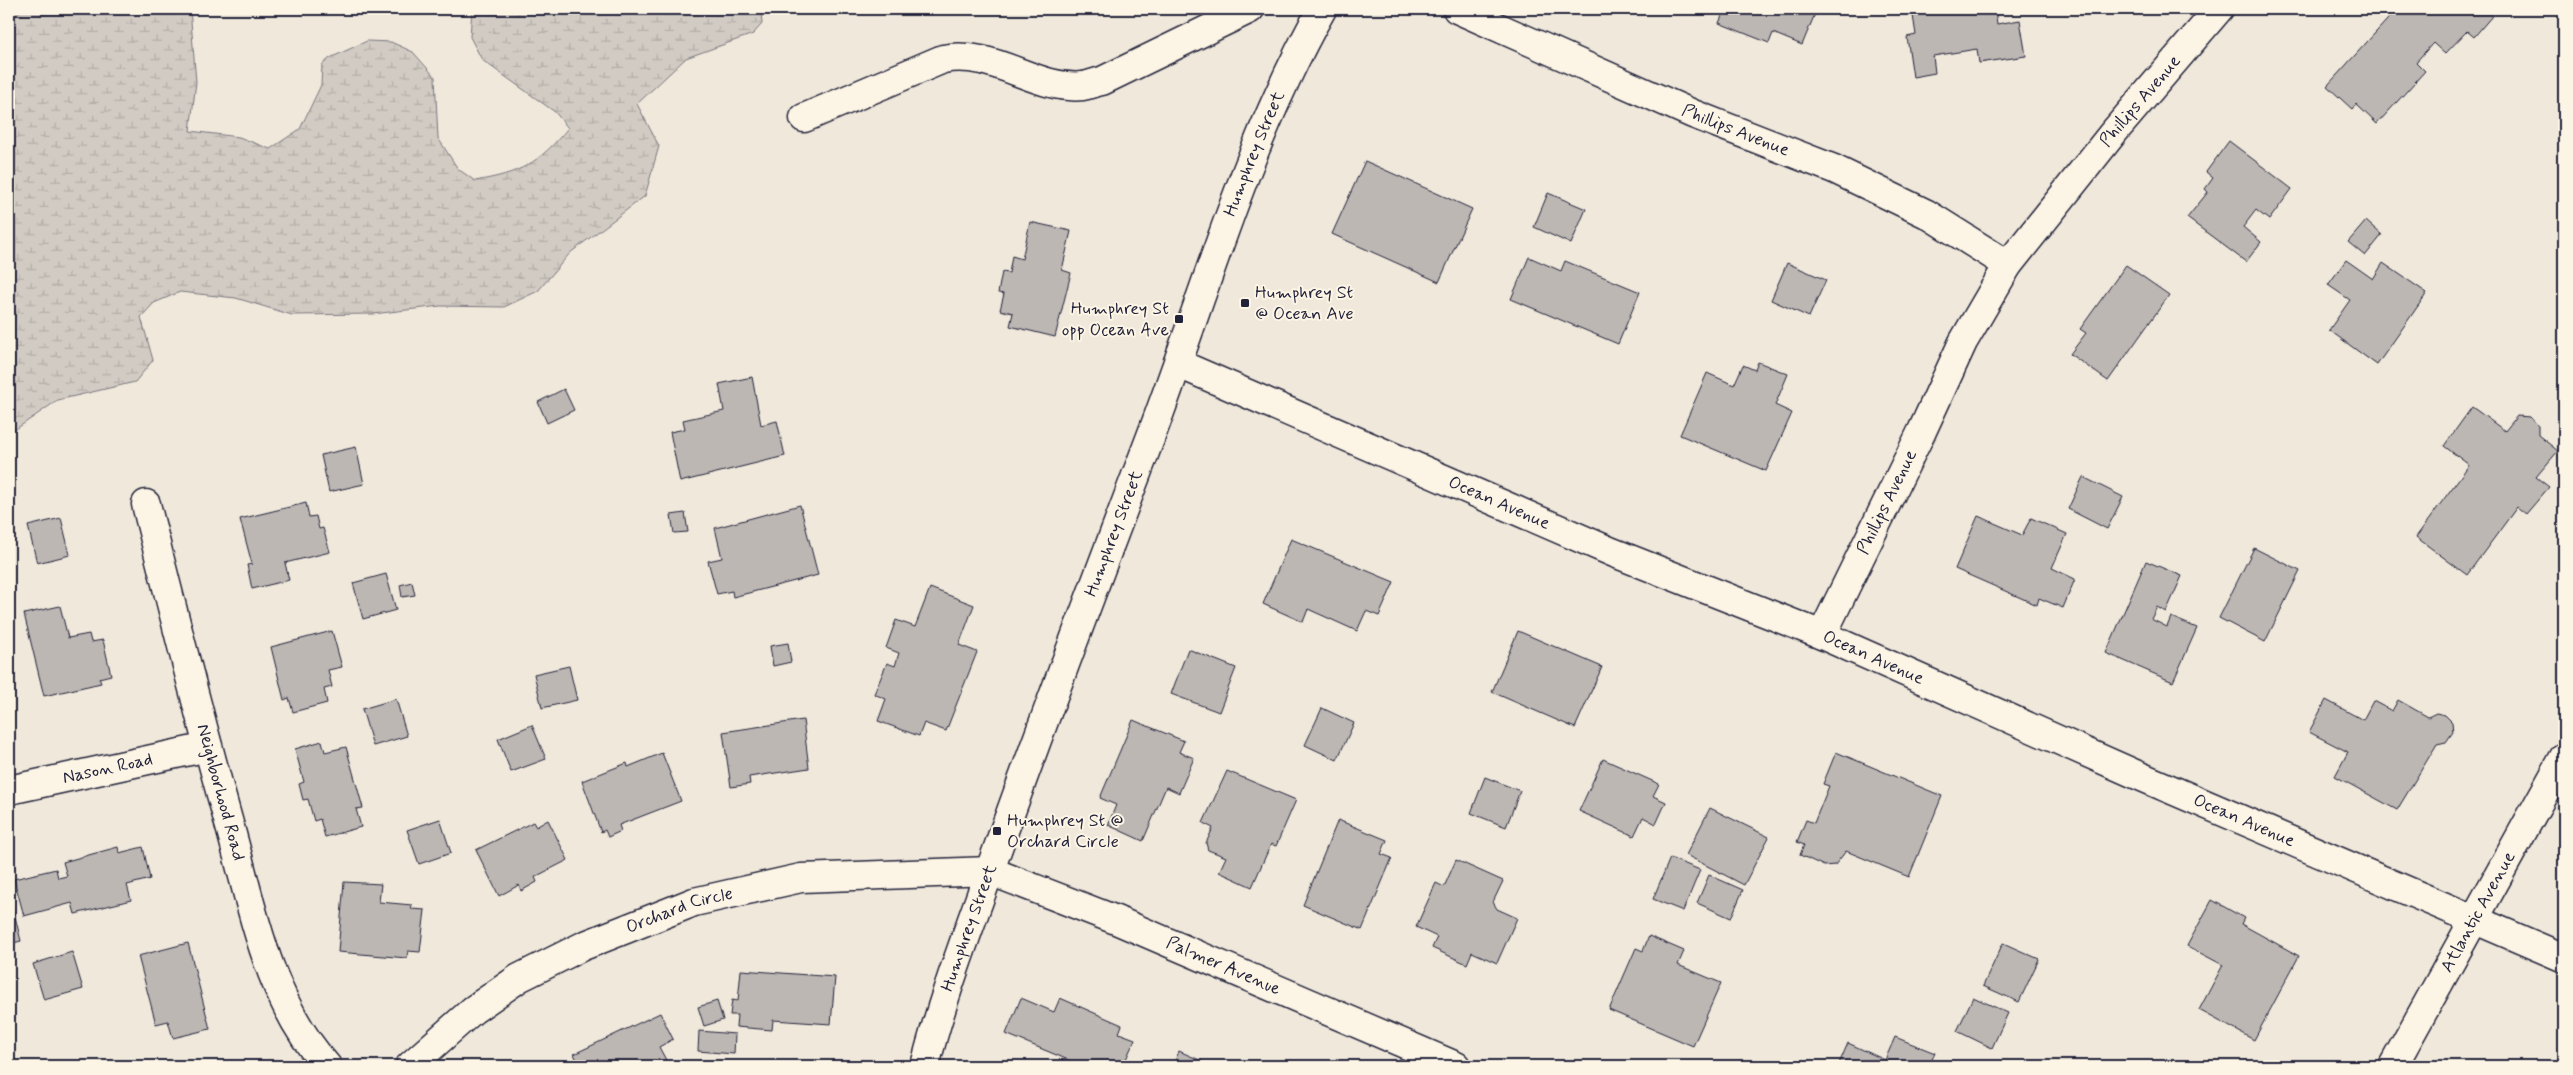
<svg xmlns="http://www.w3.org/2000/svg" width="2573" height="1075" font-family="Mynerve,sans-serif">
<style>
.wetland{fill:url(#wetland-marsh);stroke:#7a767f}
.building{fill:#bcb7b3;stroke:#22223b}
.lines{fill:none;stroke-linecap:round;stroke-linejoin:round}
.minor-casing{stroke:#22223b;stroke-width:31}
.major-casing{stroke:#22223b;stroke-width:31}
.minor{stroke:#fcf5e5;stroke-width:28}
.major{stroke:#fcf5e5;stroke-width:28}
.poi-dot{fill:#22223b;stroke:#fcf5e5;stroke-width:2}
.labels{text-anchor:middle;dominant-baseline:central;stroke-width:4;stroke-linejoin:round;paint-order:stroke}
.street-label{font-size:18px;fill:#22223b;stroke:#fcf5e5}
.poi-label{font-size:18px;fill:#22223b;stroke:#fcf5e5;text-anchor:start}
</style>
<defs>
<pattern id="wetland-marsh" width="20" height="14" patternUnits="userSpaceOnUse" patternTransform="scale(1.25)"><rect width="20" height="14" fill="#d1cbc3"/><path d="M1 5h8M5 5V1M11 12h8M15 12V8" fill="none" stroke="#b3aea8"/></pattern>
</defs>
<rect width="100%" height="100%" fill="#efe8db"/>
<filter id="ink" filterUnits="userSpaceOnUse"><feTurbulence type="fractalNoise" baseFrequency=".02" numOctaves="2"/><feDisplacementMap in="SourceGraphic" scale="10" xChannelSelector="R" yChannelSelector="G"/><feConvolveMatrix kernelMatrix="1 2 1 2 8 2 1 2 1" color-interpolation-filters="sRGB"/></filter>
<g filter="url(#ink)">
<path class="wetland" d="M9,9H190L196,82L190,131L239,137L270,149L300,129L321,85L322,65L330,58L367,41L391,42L413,52L435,77L438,138L458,169L475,181C521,173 538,164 568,128L555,112L482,60L470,37L472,9H755L761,12L762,24L753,34L686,58L637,104L659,146L645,196L570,253L538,291L504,307L440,306L373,314L292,315L236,298L180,292L154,303L141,317L153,360L135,382L58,400L16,429L9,430Z"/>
<path class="building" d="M1725,9H1817L1802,45L1773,33L1769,43L1719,23Z
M1912,9H1995L1997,24L2020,20L2026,56L1979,63L1977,49L1933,56L1935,73L1913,77L1907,37L1916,35Z
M2397,9H2484L2492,16L2474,37L2467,31L2445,54L2433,43L2416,62L2425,71L2377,124L2356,104L2352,109L2327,86Z
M2229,141L2292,189L2269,220L2256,210L2243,227L2261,242L2246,262L2187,218L2208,192L2205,189L2213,178L2206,172Z
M1365,161L1472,209L1439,282L1332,234Z
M1548,193L1586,209L1571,244L1534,227Z
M2366,221L2382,235L2365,256L2348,242Z
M1030,222L1071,231L1062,270L1071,273L1055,337L1010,326L1013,313L1000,310L1004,294L998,293L1002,272L1009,273L1012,256L1022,259Z
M1529,257L1561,271L1565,261L1640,292L1618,344L1511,299Z
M2346,260L2373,279L2383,263L2427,293L2377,365L2329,330L2350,300L2328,285Z
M1787,263L1826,280L1809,317L1771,300Z
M2126,265L2169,295L2108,381L2070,354L2086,333L2080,329Z
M1758,362L1788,374L1775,405L1792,413L1766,471L1680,435L1707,373L1734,385L1743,365L1755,370Z
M752,377L761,425L777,421L785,456L680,482L670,432L685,429L683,420L724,411L719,384Z
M564,389L574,410L547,423L538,402Z
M2472,407L2505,431L2517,416L2530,417L2538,426V435L2558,451L2536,477L2549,487L2526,514L2517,507L2467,575L2416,537L2469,465L2444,446Z
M356,447L364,484L329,492L321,455Z
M2083,477L2123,497L2107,529L2068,509Z
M306,503L309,517L316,516L319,529L323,528L330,552L285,563L289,580L252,589L247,565L252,564L240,519Z
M800,505L818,575L733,597L732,591L717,594L708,561L722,558L715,528Z
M685,513L688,532L674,533L671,515Z
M1978,516L2022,535L2031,518L2067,534L2052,568L2075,579L2063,608L2039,598L2037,605L1955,569Z
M61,518L70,555L37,563L28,526Z
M1291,539L1394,582L1379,616L1366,611L1357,631L1308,609L1303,622L1263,604Z
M2254,548L2300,571L2265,642L2219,618Z
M2146,561L2182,576L2166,612L2157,607L2151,619L2167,627L2171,617L2197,628L2173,682L2106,653Z
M386,574L396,610L363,619L353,583Z
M412,582L415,595L402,597L400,585Z
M930,588L974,605L959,645L977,652L946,731L924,723L919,736L878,721L886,699L874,694L887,663L895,666L899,653L886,648L896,620L915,627Z
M60,606L68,638L89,634L91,642L103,640L111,675L99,678L101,683L44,696L24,614Z
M332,631L342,667L328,670L332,687L324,689L327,703L293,712L289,698L284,700L271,647Z
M1518,631L1602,667L1575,728L1492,692Z
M788,643L791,662L773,666L770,646Z
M1188,649L1236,668L1219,712L1171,694Z
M569,666L577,700L542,708L534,674Z
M396,699L407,736L373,746L362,709Z
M2326,700L2363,720L2373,701L2392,711L2398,700L2428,717L2436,713L2445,715L2452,722L2453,732L2446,742L2437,744L2397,810L2335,776L2348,752L2309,732Z
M1322,708L1354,723L1337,760L1305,745Z
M803,720L809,768L749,777L750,784L731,787L723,732Z
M1133,720L1184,741L1179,752L1194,758L1179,793L1166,787L1143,841L1108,825L1116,805L1100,798Z
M532,725L546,759L511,772L498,739Z
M322,741L325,752L346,747L363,808L356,809L361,827L325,837L320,819L314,821L308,799L303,800L299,784L304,782L295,749Z
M1836,752L1942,796L1909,877L1846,851L1835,865L1824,866L1800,855L1804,845L1797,842L1806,820L1814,823L1829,786L1823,784Z
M662,753L681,801L619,825L621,831L608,837L605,830L601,832L582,781L627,763L628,767Z
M1603,759L1659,784L1653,796L1666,802L1656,824L1643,817L1634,836L1579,811Z
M1227,771L1296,800L1276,846L1271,844L1252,887L1219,872L1226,857L1208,850L1206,843L1213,828L1203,823Z
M1485,777L1520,791L1506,827L1471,813Z
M1710,808L1769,837L1744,885L1686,855Z
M440,819L451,853L419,864L407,830Z
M548,820L568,860L535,877L537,882L521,891L519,885L499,896L476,850L533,822L536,827Z
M1338,820L1387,840L1381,854L1392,858L1362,930L1303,905Z
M118,847L119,853L143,847L150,879L127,885L131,900L75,914L72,903L24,916L14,879L56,869L58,878L67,876L63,862Z
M1670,858L1700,870L1683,911L1653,899Z
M1456,860L1503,881L1493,902L1497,909L1517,918L1497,963L1472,952L1467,964L1432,948L1437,937L1416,927L1436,883L1444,887Z
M1709,875L1743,890L1731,918L1697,903Z
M344,882L381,884L379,902L412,905L411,909L425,910L420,952L408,951L407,958L338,952Z
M9,892L21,941L9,944Z
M2212,900L2244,918L2241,924L2299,956L2254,1040L2199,1010L2223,965L2187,946Z
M1649,936L1684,951L1678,965L1721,983L1693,1046L1609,1010L1636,948L1643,951Z
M188,943L210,1029L173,1038L168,1021L156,1024L138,956Z
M2003,943L2039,959L2019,1002L1983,986Z
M72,952L83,989L44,1000L33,964Z
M741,970L835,977L831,1024L773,1020L772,1030L736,1027L737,1015H730L732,1000L738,1001Z
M1973,997L2008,1013L1992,1048L1957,1031Z
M1021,998L1054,1012L1060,998L1122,1025L1119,1033L1135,1039L1123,1066H1077L1078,1064L1006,1034Z
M717,1001L723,1020L704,1026L698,1007Z
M660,1013L673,1039L659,1047L666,1060L653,1066H580L574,1054Z
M699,1031L735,1034L734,1054L698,1051Z
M1895,1037L1935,1053L1929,1066H1838L1848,1043L1885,1060Z
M1179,1051L1213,1066H1173Z
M160,1063L200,1066H160Z"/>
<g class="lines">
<defs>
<g id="minor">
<path id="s1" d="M1457,9L1693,114L1834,169L1927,214L2008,265"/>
<path d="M804,118L943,59C994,49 1036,91 1083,86C1090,85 1096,82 1102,81L1250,9"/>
<path id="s2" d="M1179,364L1612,552L1822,635L2135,774L2564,958"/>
<path id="s3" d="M146,504C173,612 200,720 230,827C253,910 268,1000 327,1066"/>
<path id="s4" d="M1822,635L1922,431L1963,342L2008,265L2113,133L2219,9"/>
<path id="s5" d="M9,790L208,747"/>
<path id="s6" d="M410,1066L473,1010L519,978L583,946L694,902L801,878L990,871L1116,920L1456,1066"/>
</g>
<g id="major">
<path id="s7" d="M925,1066C943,995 970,926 995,856C1043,721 1094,586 1145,452C1202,304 1244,147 1322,9"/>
<path id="s8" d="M2393,1066L2564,757"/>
</g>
</defs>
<use href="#minor" class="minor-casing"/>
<use href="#major" class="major-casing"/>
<use href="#minor" class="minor"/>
<use href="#major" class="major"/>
</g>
</g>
<g class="poi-dot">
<rect x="1240" y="298" width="10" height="10" rx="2.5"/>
<rect x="1174" y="314" width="10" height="10" rx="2.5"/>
<rect x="992" y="826" width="10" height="10" rx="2.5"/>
</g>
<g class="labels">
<g class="street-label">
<text stroke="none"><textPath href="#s4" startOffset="625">Phillips Avenue</textPath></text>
<text stroke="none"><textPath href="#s1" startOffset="304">Phillips Avenue</textPath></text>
<text stroke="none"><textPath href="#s7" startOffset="970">Humphrey Street</textPath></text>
<text stroke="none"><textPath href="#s2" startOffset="349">Ocean Avenue</textPath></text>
<text stroke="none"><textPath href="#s4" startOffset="148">Phillips Avenue</textPath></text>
<text stroke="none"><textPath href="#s7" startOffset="565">Humphrey Street</textPath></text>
<text stroke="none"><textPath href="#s2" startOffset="754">Ocean Avenue</textPath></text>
<text stroke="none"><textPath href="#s5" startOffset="101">Nason Road</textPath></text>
<text stroke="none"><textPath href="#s3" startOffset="298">Neighborhood Road</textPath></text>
<text stroke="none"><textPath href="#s2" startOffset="1159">Ocean Avenue</textPath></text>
<text stroke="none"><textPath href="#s8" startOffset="176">Atlantic Avenue</textPath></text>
<text stroke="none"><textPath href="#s6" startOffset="315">Orchard Circle</textPath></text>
<text stroke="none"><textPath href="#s7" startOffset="145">Humphrey Street</textPath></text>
<text stroke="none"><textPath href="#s6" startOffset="882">Palmer Avenue</textPath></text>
</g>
<g class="poi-label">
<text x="1255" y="293">Humphrey St<tspan x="1255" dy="21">@ Ocean Ave</tspan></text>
<text x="1169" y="309" text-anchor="end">Humphrey St<tspan x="1169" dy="21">opp Ocean Ave</tspan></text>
<text x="1007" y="821">Humphrey St @<tspan x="1007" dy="21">Orchard Circle</tspan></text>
</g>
</g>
<rect width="2573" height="1075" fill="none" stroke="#fcf5e5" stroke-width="30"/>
<rect x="15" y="15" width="2543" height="1045" fill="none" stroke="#22223b" stroke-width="2" filter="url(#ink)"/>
</svg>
